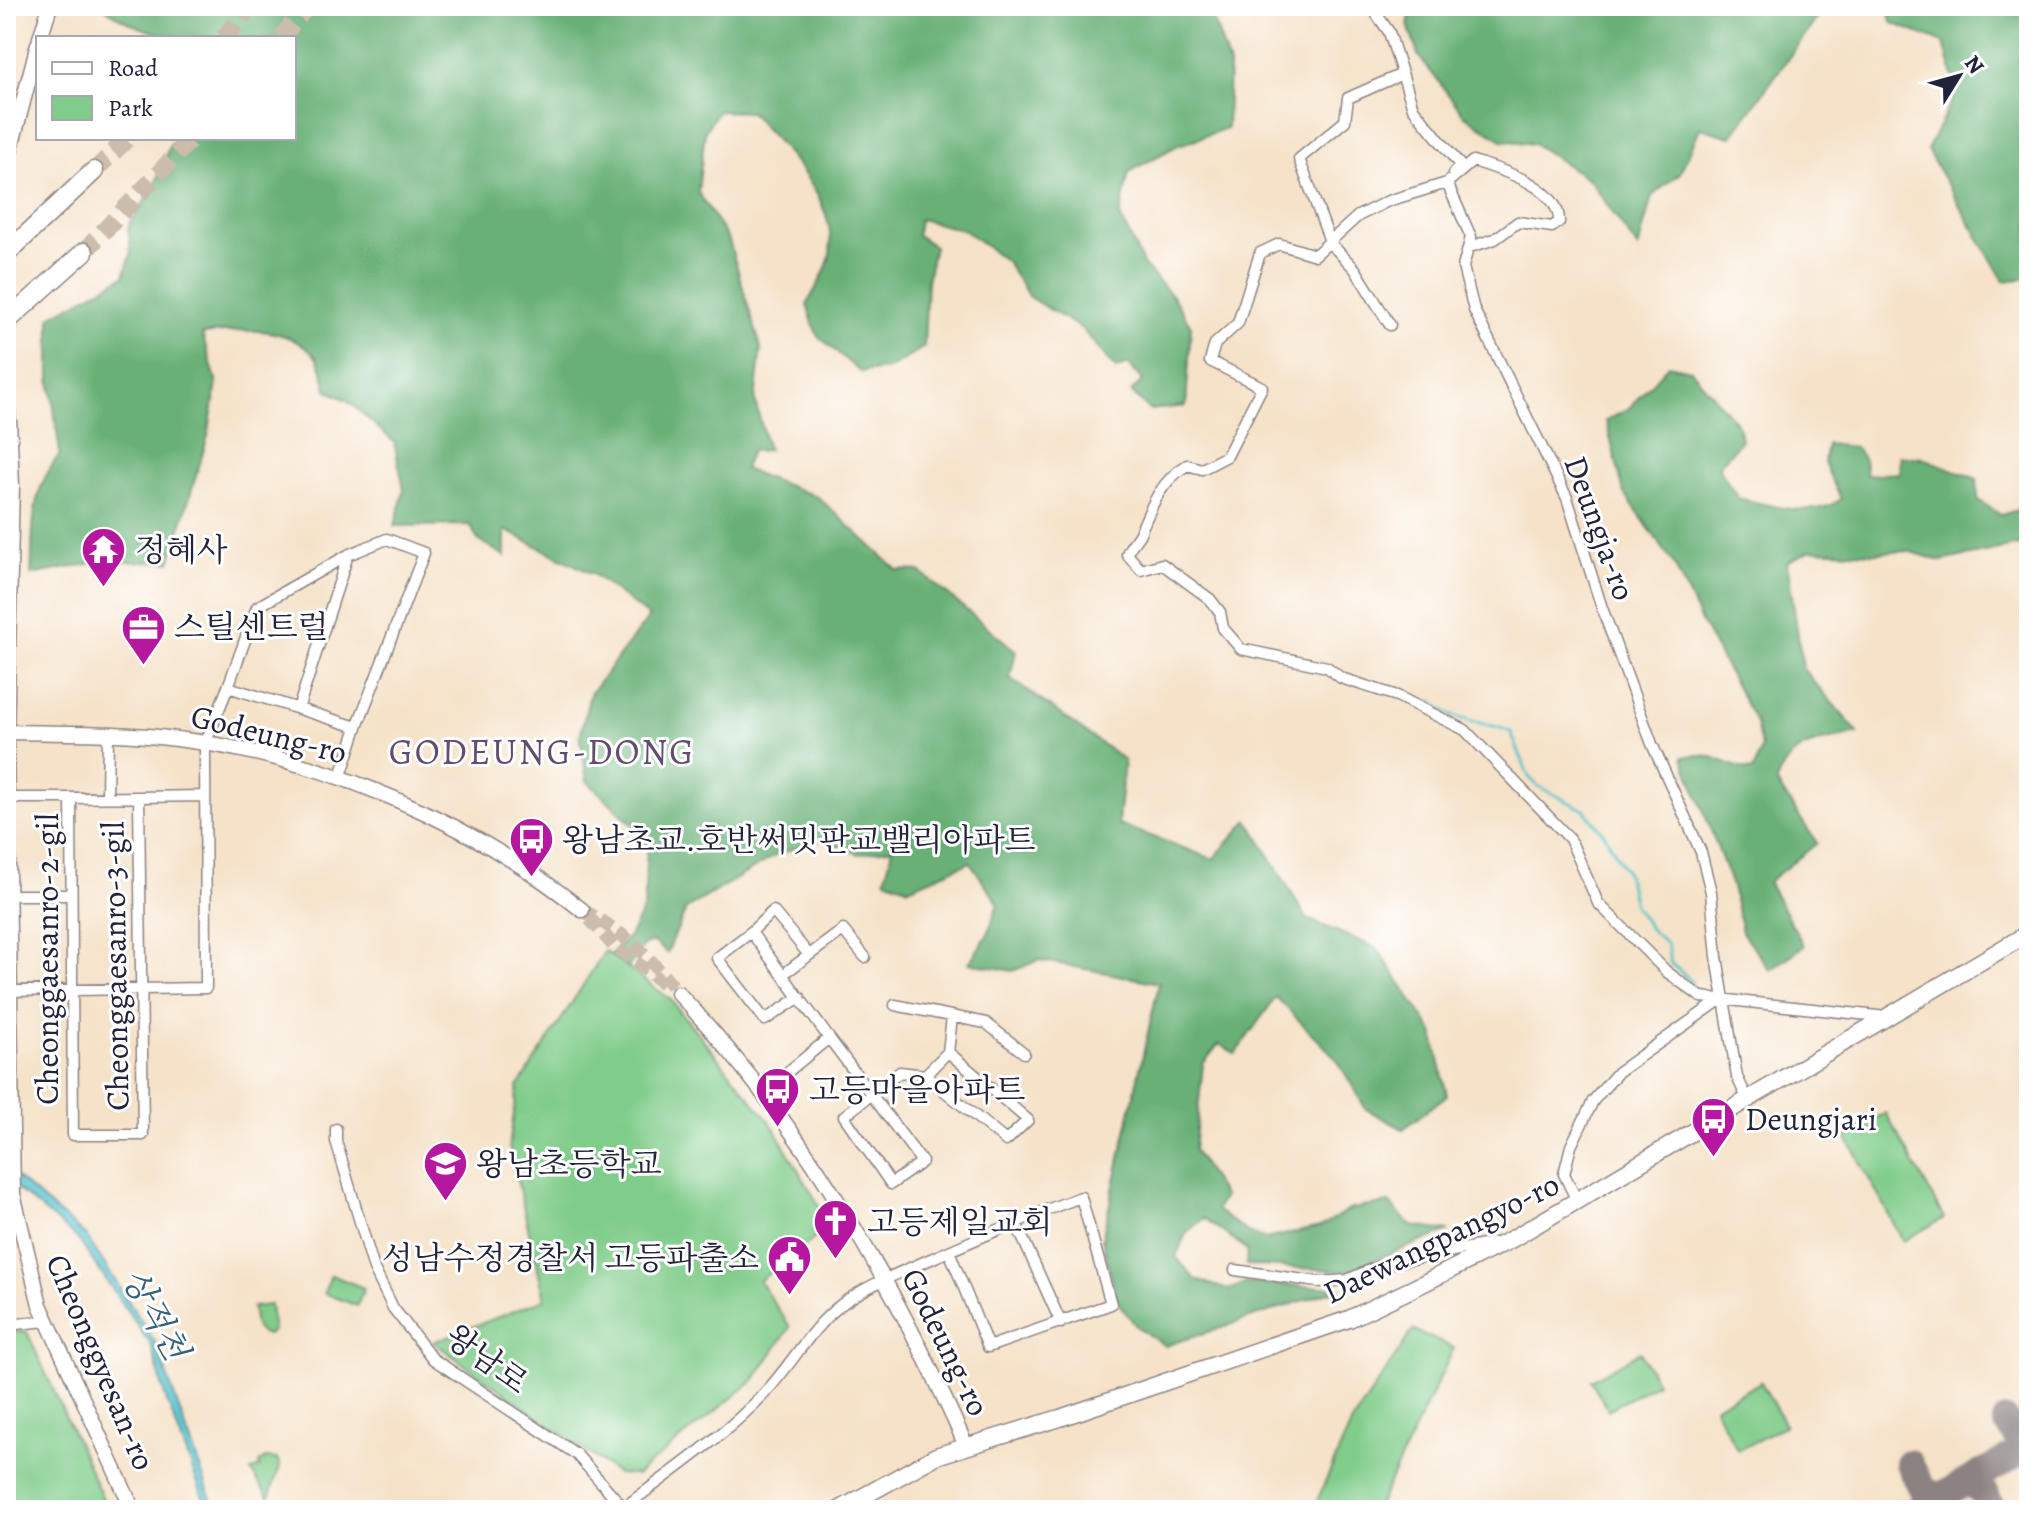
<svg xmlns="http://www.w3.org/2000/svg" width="2035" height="1516" font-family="Alegreya,'Noto Serif KR',serif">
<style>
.green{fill:#80cc8a;stroke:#517762;stroke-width:2}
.forest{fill:#68b076;stroke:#456958;stroke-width:2}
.water{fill:#55c3cc;stroke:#3c7284;stroke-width:2}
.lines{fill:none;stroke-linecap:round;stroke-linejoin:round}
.stream{stroke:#55c3cc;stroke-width:3}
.taxiway{stroke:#8c8282;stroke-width:28}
.secondary-tunnel{stroke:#cbbcac;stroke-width:14;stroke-dasharray:14 7;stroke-linecap:butt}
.highway-tunnel{stroke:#cbbcac;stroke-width:18;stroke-dasharray:18 9;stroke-linecap:butt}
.street-casing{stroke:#8c8282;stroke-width:13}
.secondary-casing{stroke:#8c8282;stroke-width:17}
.primary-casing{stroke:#8c8282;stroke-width:19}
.highway-casing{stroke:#8c8282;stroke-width:21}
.street{stroke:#fff;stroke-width:10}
.secondary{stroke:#fff;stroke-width:14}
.primary{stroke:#fff;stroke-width:16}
.highway{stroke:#fff;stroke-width:18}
.labels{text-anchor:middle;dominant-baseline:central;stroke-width:6;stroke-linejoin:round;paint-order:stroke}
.street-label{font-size:32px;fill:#22223b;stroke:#fff}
.poi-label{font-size:32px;fill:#22223b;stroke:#fff;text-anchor:start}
.water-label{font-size:34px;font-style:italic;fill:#366275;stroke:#fff}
.quarter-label{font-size:36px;letter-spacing:2px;fill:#614d6d;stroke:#fff}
</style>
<rect width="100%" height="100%" fill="#fff"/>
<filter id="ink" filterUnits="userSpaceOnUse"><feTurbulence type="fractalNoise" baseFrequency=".0125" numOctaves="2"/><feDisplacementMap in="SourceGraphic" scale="16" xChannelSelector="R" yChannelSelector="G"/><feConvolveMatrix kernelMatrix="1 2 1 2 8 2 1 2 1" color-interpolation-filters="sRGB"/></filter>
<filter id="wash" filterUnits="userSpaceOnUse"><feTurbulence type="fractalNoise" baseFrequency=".006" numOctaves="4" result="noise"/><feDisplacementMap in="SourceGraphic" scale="32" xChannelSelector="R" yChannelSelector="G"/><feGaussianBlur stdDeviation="1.8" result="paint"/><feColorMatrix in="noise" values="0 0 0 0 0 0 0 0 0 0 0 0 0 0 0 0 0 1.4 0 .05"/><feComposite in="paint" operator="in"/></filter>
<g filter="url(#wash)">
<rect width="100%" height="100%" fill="#f5e2c8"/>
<path class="green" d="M605,951L670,999L771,1123L831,1226L759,1281L790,1327L754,1380L636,1475L618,1474L433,1342L545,1299L509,1146L518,1087Z
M1886,1113L1944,1218L1903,1241L1846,1136Z
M331,1275L364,1288L357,1306L324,1293Z
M270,1305L273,1330L268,1335C250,1331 256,1321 252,1307Z
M1413,1330L1454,1348L1376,1510H1313L1352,1422Z
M6,1331L27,1332L108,1510H6Z
M1640,1352L1657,1383L1608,1410L1591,1380Z
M1761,1382L1785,1425L1738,1451L1714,1407Z
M266,1458L277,1459L280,1466L269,1498L251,1471L260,1467L259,1463Z"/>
<path class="forest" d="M103,6H1209L1229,65L1227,128L1176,146L1129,172L1120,216L1144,266L1171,294L1191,326L1186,406L1149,410L1131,392L1143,380L1128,364L1116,369L1082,329L1029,297L1006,261L964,230L919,219L917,235L934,246L927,281L924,347L889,369L860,372L817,335L807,305C814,290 828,270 830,254C837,197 785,151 750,112L718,111L705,131L698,192L729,241L761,348L755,401L768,450L751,451L744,469L818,497L897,570L919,571L1016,651L1010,678L1124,760L1118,824L1213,859L1248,820L1307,919L1377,948L1433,1032L1447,1095L1403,1129L1366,1109L1336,1058L1276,997L1235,1054L1219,1044L1203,1064L1194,1150L1224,1197L1216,1210L1246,1231L1265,1239L1320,1227L1351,1209L1389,1203L1411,1226L1449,1231L1345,1271L1246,1265L1247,1250L1204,1218L1186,1233L1176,1257L1195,1279L1228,1290L1246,1283L1341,1288L1165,1346L1137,1327L1117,1301L1102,1239L1159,983L1039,960L1013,971L969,963L988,934L998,903L970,862L909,888L885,879L893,848L859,854L821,840L778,854L686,909L667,953L654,942L644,945L628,968L611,954L630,935L644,908L647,849L632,824L587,781L580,736L590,694L649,617L593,574L505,530V556L478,540L470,525L395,526L404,489L394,442L347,400L328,391C324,381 322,363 315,356C284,323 241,330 202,334L217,383L208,436L170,562H99L31,575C34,526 28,495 60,454L50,378V317L124,276L131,254L128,226L153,189L169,147L177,138H294V38C230,38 155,50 103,6Z
M1412,6H1826L1731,137L1700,128L1680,173L1652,196L1638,249L1590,180L1534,144L1502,140L1465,116L1418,55L1408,25Z
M1886,6H2029V278L2004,281L1927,150L1957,91L1944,43L1892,23Z
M1668,365L1691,370L1738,425L1741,440L1718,467L1738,498C1769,505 1814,520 1841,499L1824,463L1827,444L1855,447L1864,460L1866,475L1899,473L1900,456L1923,458L1977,479L1978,500L2001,515L2020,509L2029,516V543L1941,561L1908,551L1874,553L1811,550L1787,562L1803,669L1858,733C1818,744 1792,739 1776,782L1817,843L1768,882L1804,946L1770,970L1742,932L1732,886L1683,757C1713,749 1723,766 1753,771L1761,748L1756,723L1699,618L1674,564L1624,493L1606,421L1629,408Z"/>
<path class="water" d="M6,1169L86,1236L155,1342L215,1510H208L166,1399L151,1345L77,1238L6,1180Z"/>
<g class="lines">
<path class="stream" d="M1432,701C1452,724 1485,720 1511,732L1529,777L1538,786L1584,810L1605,835L1627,874L1634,905L1650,929L1667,944L1671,964L1692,981"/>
<path class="taxiway" d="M2006,1421L2016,1436L2029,1442
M1909,1463L1923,1490L1940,1497
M1967,1482L1985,1494L1993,1510
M1917,1510L2029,1447"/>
</g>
</g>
<g filter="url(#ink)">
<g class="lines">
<path class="secondary-tunnel" d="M582,910C626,934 647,954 678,993
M590,919L614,946L667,986"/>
<path class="highway-tunnel" d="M224,38L250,6
M281,38L307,6
M94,171L128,138
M84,252L192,138"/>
<defs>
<path id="street" d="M1371,6L1389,32L1413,108L1460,165L1453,174
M1447,183L1388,201L1358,216L1315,255L1279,244L1260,253L1238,323L1215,344L1210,361L1262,387L1227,456L1202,469L1187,465C1160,482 1152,505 1140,533C1136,541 1130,545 1127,554L1141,570L1162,564L1210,599L1220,612L1223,628L1241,649L1327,667L1341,678L1397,696L1465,730L1570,839L1598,903L1667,972L1701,997L1887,1017
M1447,183L1471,237L1463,267L1474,310L1567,498L1602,608L1652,744L1701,852L1711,892L1717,957L1737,1077L1748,1100
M1447,183L1473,161C1501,170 1560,186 1559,222L1552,227L1518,222L1495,239L1470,247
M1390,325L1355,269L1331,244L1299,159L1345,121L1348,98L1400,75
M298,709L348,555
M340,779L357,727
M107,797L108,735
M139,797L143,1135H73L71,798L205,796
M7,798H71
M8,895H71
M751,932L773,911L809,955
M789,970L843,930L865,957
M8,991L206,988L205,744L228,687L357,727L424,553L387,539L348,555L257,607L228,687
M895,1005L986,1023L1024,1053
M829,1038L922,1162L891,1184L844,1116L900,1072L925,1075L1006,1141L1028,1120L948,1052L952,1017
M925,1075L948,1052
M762,1093L829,1038L751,932L717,958L765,1020L800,997
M336,1129V1141L374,1269L393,1308L433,1359L576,1454L624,1508
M1577,1201L1564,1174L1571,1146L1593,1101L1618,1072L1723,998
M1015,1221L1061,1323
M1235,1270L1318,1282L1347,1280L1381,1265L1494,1243
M6,1325L47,1321
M862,1494L879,1510
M621,1510C669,1473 721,1439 763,1395C792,1365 809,1329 842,1304C866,1286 897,1274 924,1262C976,1239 1028,1216 1081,1197L1111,1304L988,1347L949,1251"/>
<path id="secondary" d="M40,38L50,6
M6,167L38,44
M6,369L8,414
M9,420L12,485L6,739L13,1194L40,1305L133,1510
M6,732C62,733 121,732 177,739C321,757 468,819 582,910
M678,993C803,1126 893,1280 966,1446"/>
<path id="primary" d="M839,1510L936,1456L1060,1418L1349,1319L1414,1288L1512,1239L2029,933"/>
<path id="highway" d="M6,254L94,171
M6,322L84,252"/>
</defs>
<use href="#street" class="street-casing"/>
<use href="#secondary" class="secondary-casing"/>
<use href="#primary" class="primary-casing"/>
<use href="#highway" class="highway-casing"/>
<use href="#street" class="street"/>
<use href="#secondary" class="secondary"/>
<use href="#primary" class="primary"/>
<use href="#highway" class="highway"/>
</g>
</g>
<defs>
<symbol id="temple-pin" viewBox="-11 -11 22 30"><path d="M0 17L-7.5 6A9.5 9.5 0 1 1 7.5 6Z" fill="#b5179e" stroke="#fff"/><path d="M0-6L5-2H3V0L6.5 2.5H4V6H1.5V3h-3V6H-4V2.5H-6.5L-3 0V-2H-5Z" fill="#fff"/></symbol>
<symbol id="office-pin" viewBox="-11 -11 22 30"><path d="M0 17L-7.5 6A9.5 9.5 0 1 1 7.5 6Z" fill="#b5179e" stroke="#fff"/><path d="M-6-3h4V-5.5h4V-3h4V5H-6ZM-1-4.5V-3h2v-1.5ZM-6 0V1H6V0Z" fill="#fff"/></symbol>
<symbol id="bus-pin" viewBox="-11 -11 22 30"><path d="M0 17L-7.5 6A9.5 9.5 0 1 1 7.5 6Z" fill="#b5179e" stroke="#fff"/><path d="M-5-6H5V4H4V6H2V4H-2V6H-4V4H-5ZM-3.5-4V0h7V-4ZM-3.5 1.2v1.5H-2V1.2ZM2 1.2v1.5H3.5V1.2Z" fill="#fff"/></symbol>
<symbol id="school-pin" viewBox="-11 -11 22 30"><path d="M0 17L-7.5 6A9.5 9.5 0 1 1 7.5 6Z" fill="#b5179e" stroke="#fff"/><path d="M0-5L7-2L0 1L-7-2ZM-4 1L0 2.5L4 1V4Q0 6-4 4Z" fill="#fff"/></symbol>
<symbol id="church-pin" viewBox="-11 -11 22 30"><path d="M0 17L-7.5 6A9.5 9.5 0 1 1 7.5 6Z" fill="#b5179e" stroke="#fff"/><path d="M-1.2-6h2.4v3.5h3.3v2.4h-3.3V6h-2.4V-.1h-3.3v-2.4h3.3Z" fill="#fff"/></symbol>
<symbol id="civic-pin" viewBox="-11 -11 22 30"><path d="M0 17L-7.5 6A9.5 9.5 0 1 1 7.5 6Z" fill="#b5179e" stroke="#fff"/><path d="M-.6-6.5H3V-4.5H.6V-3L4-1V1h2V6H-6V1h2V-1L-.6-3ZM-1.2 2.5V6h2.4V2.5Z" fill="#fff"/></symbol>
</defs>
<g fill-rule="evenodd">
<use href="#temple-pin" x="78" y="524" width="51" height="69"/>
<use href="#office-pin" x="118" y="602" width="51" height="69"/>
<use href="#bus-pin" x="506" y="814" width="51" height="69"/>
<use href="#bus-pin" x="752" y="1064" width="51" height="69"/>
<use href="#bus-pin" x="1688" y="1094" width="51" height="69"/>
<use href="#school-pin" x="420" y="1138" width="51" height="69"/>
<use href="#church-pin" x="810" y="1196" width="51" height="69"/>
<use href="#civic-pin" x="764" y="1232" width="51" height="69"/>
</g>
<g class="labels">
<g class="street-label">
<text transform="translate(1600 528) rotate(70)">Deungja-ro</text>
<text transform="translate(269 734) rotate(14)">Godeung-ro</text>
<text transform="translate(47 959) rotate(-90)">Cheonggaesanro-2-gil</text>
<text transform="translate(115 966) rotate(-91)">Cheonggaesanro-3-gil</text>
<text transform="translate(1441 1238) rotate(-26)">Daewangpangyo-ro</text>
<text transform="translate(946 1342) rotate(64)">Godeung-ro</text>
<text transform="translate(487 1359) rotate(36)">왕남로</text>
<text transform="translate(101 1362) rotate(67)">Cheonggyesan-ro</text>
</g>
<g class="poi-label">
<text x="135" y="550">정혜사</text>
<text x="174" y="627">스틸센트럴</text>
<text x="562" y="840">왕남초교.호반써밋판교밸리아파트</text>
<text x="809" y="1090">고등마을아파트</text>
<text x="1745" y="1119">Deungjari</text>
<text x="476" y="1164">왕남초등학교</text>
<text x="867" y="1222">고등제일교회</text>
<text x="759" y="1258" text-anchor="end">성남수정경찰서 고등파출소</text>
</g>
<g class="water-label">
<text transform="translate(155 1314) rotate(61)">상적천</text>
</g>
<g class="quarter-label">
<text x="542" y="751">GODEUNG-DONG</text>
</g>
</g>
<rect width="2035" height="1516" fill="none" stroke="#fff" stroke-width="32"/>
<rect x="36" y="36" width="260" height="104" fill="#ffffff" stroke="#a7a7b1" stroke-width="2"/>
<rect x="52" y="62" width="40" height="12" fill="#ffffff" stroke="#a7a7b1" stroke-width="2"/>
<text x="108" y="76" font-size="24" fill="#22223b">Road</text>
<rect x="52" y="96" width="40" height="24" fill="#80cc8a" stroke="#a7a7b1" stroke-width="2"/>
<text x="108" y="116" font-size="24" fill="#22223b">Park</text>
<g transform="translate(1959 76) rotate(53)" stroke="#ffffff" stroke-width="6" paint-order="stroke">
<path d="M0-6L14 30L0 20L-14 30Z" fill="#22223b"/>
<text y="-12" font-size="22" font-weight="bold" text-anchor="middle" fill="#22223b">N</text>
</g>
</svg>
